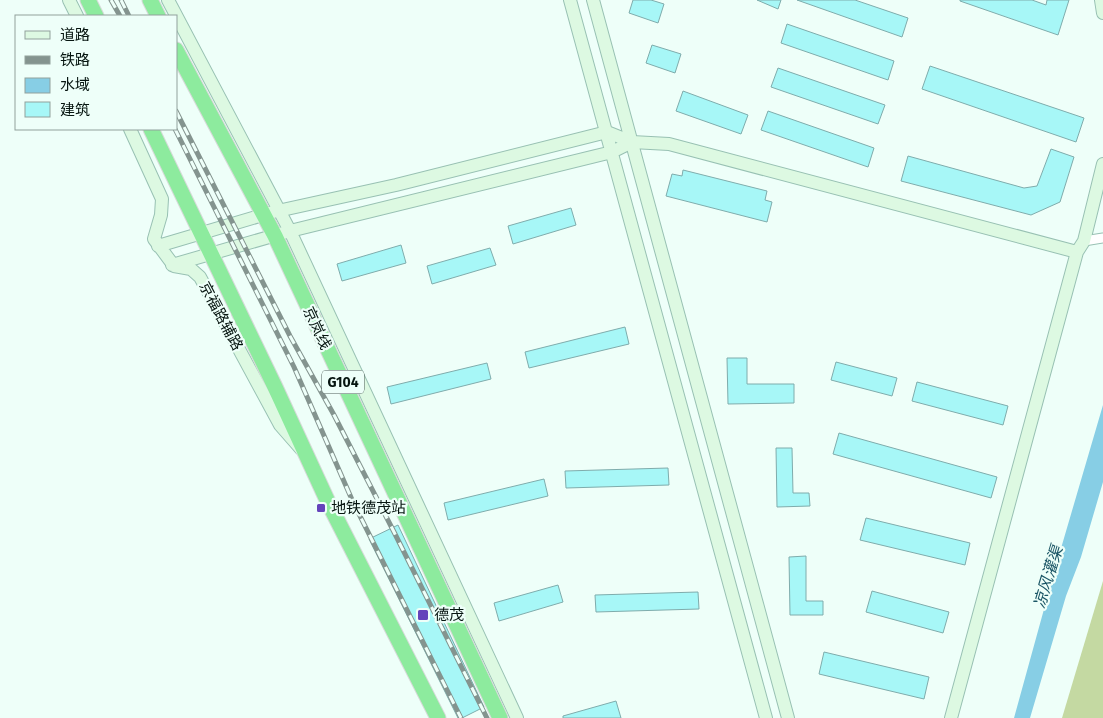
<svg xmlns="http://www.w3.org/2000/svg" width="1103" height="718" font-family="'Fira Sans','Noto Sans SC',sans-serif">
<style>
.green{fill:#c4d9a2}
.water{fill:#87cee5}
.building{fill:#a7f7f7;stroke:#7facac}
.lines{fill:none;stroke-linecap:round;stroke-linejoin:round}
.street-casing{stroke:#98c1b3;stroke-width:11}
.secondary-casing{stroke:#98c1b3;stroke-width:14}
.highway-casing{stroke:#d7dad9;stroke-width:17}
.street{stroke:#fff;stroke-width:9}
.secondary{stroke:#ddf9e2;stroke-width:12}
.highway{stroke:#8deb9e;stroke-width:15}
.rail-casing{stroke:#84948f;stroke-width:5}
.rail{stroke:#eefff9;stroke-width:3;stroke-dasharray:9;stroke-linecap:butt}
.poi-dot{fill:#6443bb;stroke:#eefff9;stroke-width:2}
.labels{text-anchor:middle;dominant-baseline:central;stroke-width:4.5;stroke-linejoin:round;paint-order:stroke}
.shield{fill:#eefff9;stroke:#4c5b56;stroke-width:1}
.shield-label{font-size:14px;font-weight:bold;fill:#061510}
.street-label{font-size:15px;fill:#061510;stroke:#eefff9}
.poi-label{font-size:15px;fill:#061510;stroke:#eefff9;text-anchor:start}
.water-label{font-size:16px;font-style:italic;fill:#1b5666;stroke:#eefff9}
</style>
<rect width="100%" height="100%" fill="#eefff9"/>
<path class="green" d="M1103,581V718H1062Z"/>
<path class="water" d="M1103,405V482L1081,557L1066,596L1030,718H1014L1057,562Z"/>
<path class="building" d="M633,0H651L664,4L658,23L629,13Z
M757,0H781L778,9Z
M797,0H855L908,18L902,37Z
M960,0H1032L1046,5L1047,0H1069L1058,35L960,1Z
M787,24L894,61L888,80L781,43Z
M652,45L681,54L675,73L646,63Z
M930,66L1084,118L1076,142L922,89Z
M778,68L885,105L878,124L771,87Z
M683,91L748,115L741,134L676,111Z
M768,111L874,148L868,167L761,130Z
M1051,149L1074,157L1060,202L1031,215L901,181L908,156L1024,188L1037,186Z
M683,170L767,191L765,200L772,202L767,222L666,196L672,174L682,176Z
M571,208L576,225L513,244L508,226Z
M401,245L406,263L342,281L337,264Z
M490,248L496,265L432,284L427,266Z
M625,327L629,344L529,368L525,352Z
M727,358H747V384H794V403L728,404Z
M836,362L897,378L892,396L831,380Z
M487,363L491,379L391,404L387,387Z
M917,382L1008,406L1003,425L912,401Z
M839,433L997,477L991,498L833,454Z
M776,448H792L793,493H809L810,506L777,507Z
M668,468L669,485L566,488L565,471Z
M544,479L548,496L448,520L444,503Z
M866,518L970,543L965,565L860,540Z
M398,525L484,707L462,718H458L369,539Z
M806,556V601H823V615H790L789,557Z
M558,585L563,602L499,621L494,603Z
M872,591L949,612L943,633L866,612Z
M698,592L699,609L596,612L595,595Z
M824,652L929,677L924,699L819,674Z
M616,701L621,718H563V716Z"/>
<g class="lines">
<defs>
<path id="street" d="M1084,241L1103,238"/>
<path id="secondary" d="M69,0L77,16
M168,0L290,231L517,718
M570,0L766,718
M593,0L788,718
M1101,0L1103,13
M130,129L162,199L161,215L154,239L174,266L191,269L200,277L280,425L301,449
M158,246L273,212L396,185L607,132L632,142L669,144L1077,252
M172,265L290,231L612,152L632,142
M951,718L1077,252L1084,241L1103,164"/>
<path id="highway" d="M88,0L96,16
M150,0L158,16
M176,50L275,236L500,718
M151,129L275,387L328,502L438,718"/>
</defs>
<use href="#street" class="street-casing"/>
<use href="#secondary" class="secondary-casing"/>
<use href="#highway" class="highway-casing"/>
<use href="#street" class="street"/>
<use href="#secondary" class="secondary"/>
<use href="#highway" class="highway"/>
<defs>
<path id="rail" d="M111,0L120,16
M121,0L129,16
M176,111L290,336L334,415L394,532L487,718
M175,129L294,367L353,502L461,718"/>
</defs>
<use href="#rail" class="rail-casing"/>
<use href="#rail" class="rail"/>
</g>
<g class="poi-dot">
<rect x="316" y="503" width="10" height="10" rx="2.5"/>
<rect x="417" y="609" width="12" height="12" rx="2.5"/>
</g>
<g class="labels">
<rect class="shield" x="322" y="370.5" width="42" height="23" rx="4"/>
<g class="shield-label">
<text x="343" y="382">G104</text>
</g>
<g class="street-label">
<text transform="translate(221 316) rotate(62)">京福路辅路</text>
<text transform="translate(317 328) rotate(65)">京岚线</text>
</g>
<g class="poi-label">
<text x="331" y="508">地铁德茂站</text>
<text x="434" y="615">德茂</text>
</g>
<g class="water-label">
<text transform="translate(1048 577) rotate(-73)">凉风灌渠</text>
</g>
</g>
<rect x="15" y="15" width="162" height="115" fill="#eefff9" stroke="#91a19c"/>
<rect x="25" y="31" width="25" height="8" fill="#ddf9e2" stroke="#91a19c"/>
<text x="60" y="40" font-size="15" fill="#061510">道路</text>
<rect x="25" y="56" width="25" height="8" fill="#84948f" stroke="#91a19c"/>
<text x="60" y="65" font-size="15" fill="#061510">铁路</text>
<rect x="25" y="78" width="25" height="15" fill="#87cee5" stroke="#91a19c"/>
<text x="60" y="90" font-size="15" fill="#061510">水域</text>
<rect x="25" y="102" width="25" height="15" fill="#a7f7f7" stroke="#91a19c"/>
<text x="60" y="115" font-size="15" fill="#061510">建筑</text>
</svg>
